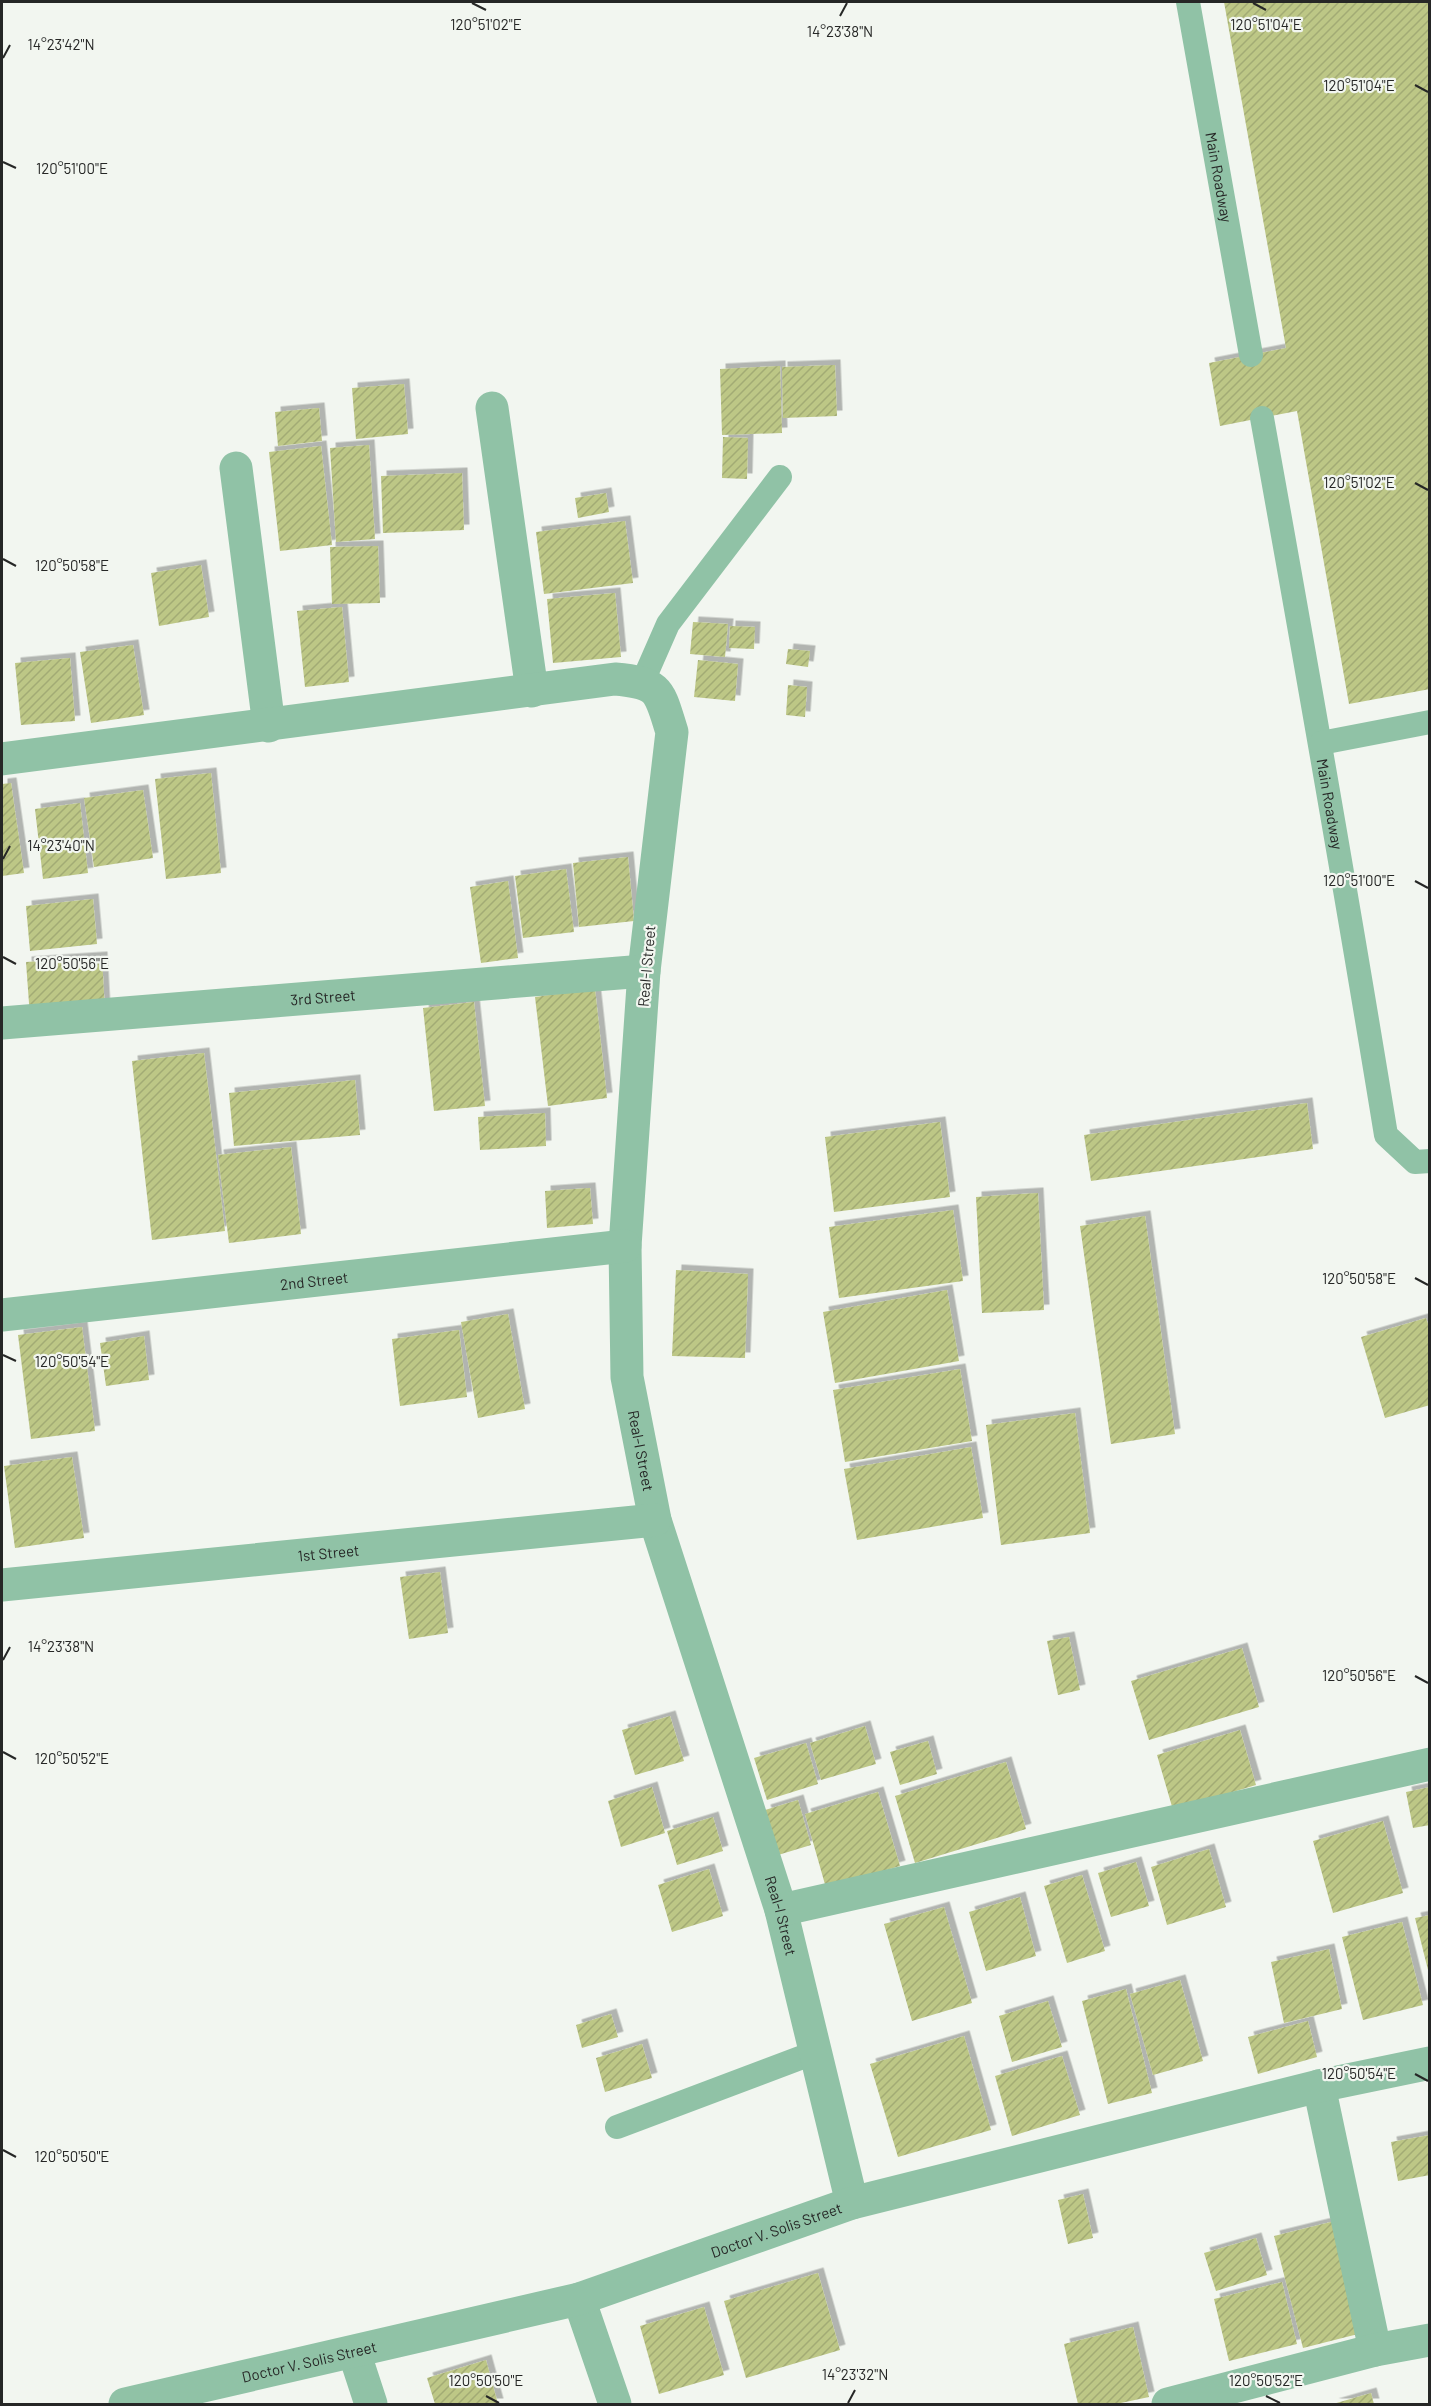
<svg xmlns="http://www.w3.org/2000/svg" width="1431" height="2406" font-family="Barlow,sans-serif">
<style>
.building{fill:url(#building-hatch);filter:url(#shadow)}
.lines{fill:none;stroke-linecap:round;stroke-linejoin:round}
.service{stroke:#90c2a6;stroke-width:24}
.minor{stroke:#90c2a6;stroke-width:33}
.tertiary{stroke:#90c2a6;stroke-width:33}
.ticks{fill:none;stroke:#262726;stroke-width:2}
.labels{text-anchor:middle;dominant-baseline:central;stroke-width:4.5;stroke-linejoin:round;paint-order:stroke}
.street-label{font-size:15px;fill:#262726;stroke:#f2f6f0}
.ticks-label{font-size:15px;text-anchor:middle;fill:#262726;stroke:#f2f6f0;stroke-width:4.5;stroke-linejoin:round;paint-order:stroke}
</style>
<defs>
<pattern id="building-hatch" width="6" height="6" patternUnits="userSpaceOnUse" patternTransform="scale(1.5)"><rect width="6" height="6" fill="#bdc786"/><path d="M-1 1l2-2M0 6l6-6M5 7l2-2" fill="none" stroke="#a2ab74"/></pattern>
<filter id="shadow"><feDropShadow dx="5.5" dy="-5.5" stdDeviation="0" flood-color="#0004"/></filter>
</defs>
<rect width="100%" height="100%" fill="#f2f6f0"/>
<path class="building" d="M1224,2H1430V689L1349,704L1297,411L1220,426L1209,363L1286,348Z
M835,365L837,416L783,418L782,367Z
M780,366L782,433L722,435L720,369Z
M404,384L408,434L356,439L352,388Z
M319,408L322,441L278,446L275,412Z
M723,437L748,438L747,479L722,478Z
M369,445L375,539L336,542L330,448Z
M321,446L332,545L280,551L269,452Z
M462,473L464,530L383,533L381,476Z
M606,493L609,512L578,518L575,498Z
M625,521L633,583L544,594L536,532Z
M378,546L380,603L332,604L330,547Z
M201,565L209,617L159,626L151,573Z
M615,593L621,657L553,663L547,599Z
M342,607L349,682L305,687L297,611Z
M693,622L728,624L725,657L690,654Z
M730,626L755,627L754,649L729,648Z
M133,645L144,715L91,723L80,652Z
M788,649L810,651L808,667L786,664Z
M70,658L75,721L21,725L15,663Z
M698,660L738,664L735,701L694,697Z
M788,685L807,687L805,717L786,715Z
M211,773L221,873L166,879L155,779Z
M11,783L24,873L2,876V784Z
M143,790L153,858L94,867L84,798Z
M80,803L88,873L43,879L35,809Z
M628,857L634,921L579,927L573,863Z
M566,869L574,932L523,938L515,876Z
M508,881L518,958L481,963L470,887Z
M93,899L97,944L30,951L26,906Z
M102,957L105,1012L30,1017L26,962Z
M595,989L607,1098L548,1106L535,997Z
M474,1002L485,1106L434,1111L423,1008Z
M204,1053L225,1231L152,1240L132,1061Z
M355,1080L360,1135L234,1146L229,1093Z
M1307,1103L1313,1149L1091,1181L1084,1135Z
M545,1113L546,1146L480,1150L478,1117Z
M940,1122L950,1197L834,1212L825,1137Z
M291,1147L301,1234L229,1243L218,1155Z
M590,1188L593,1224L547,1228L545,1191Z
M1038,1193L1044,1310L982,1313L976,1197Z
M953,1210L963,1281L839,1298L829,1227Z
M1145,1216L1175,1434L1111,1444L1080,1226Z
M676,1270L748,1274L745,1358L672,1356Z
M947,1290L959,1361L835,1383L823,1312Z
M508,1314L525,1409L478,1418L461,1322Z
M1426,1318L1430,1330V1405L1385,1418L1361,1337Z
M82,1327L95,1431L31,1439L18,1335Z
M459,1330L467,1397L400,1406L392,1339Z
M144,1336L149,1380L106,1386L100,1343Z
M960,1369L972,1441L845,1462L833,1390Z
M1075,1413L1090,1533L1001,1545L986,1425Z
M971,1447L983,1518L857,1540L844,1469Z
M72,1457L84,1538L15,1548L4,1466Z
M440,1572L448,1633L409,1639L400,1577Z
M1069,1637L1080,1690L1058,1695L1047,1641Z
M1242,1648L1259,1707L1149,1740L1131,1681Z
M670,1716L684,1761L635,1775L622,1730Z
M865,1726L876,1764L821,1780L810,1743Z
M1240,1730L1256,1785L1173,1810L1157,1755Z
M928,1741L937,1774L900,1785L890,1752Z
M806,1743L818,1784L767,1800L754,1758Z
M1006,1762L1026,1829L915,1863L895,1796Z
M652,1787L665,1833L621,1847L608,1801Z
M1430,1787V1825L1413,1828L1406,1792Z
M878,1792L900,1866L826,1888L805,1814Z
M798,1800L811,1845L778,1855L765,1810Z
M713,1817L723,1851L677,1865L667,1831Z
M1383,1821L1403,1893L1333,1913L1313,1841Z
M1209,1849L1226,1907L1167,1925L1151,1867Z
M1136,1862L1149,1906L1111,1917L1098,1873Z
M709,1869L723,1916L672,1932L658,1885Z
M1082,1875L1105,1951L1067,1963L1044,1886Z
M1020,1897L1036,1956L986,1971L969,1912Z
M944,1907L972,2003L912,2021L884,1924Z
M1430,1915V1974H1429L1415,1918Z
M1402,1922L1423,2005L1363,2020L1342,1937Z
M1329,1949L1342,2009L1284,2023L1271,1962Z
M1180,1980L1203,2061L1153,2075L1130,1994Z
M1126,1989L1152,2093L1108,2104L1082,2001Z
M1048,2001L1062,2047L1012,2062L999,2016Z
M611,2014L618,2037L582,2048L576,2025Z
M1308,2021L1317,2057L1258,2074L1248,2037Z
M964,2036L991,2130L898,2157L870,2064Z
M642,2044L652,2078L605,2092L596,2058Z
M1062,2056L1080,2115L1012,2136L995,2076Z
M1430,2135V2175L1398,2181L1391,2142Z
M1083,2194L1093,2238L1068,2244L1058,2200Z
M1339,2220L1366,2332L1303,2348L1274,2236Z
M1256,2238L1267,2275L1216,2291L1204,2253Z
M818,2273L840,2350L746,2378L724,2301Z
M1282,2282L1297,2344L1229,2361L1214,2299Z
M704,2307L724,2375L659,2394L640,2326Z
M1133,2327L1149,2397L1116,2404H1078L1064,2344Z
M486,2360L498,2404H435L427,2378Z
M1371,2393L1374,2404H1333Z"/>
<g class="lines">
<g class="service">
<path id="s1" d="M1188,2L1251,355"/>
<path id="s2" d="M1262,418C1305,657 1347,896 1386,1135L1415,1162L1430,1161"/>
<path d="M643,681L668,624L780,477"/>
<path d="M1321,743L1430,722"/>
<path d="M617,2127L816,2052"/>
</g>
<g class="minor">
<path d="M492,408L532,691"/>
<path d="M236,468L269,726"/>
<path id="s3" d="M2,759L615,679C661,683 659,691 672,732L644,971L625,1246L627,1377L655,1520L781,1910L852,2203"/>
<path id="s4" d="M2,1023L644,971"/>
<path id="s5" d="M2,1315L625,1246"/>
<path id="s6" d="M2,1585L655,1520"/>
<path d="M781,1910L1430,1764"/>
<path d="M1319,2086L1375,2350"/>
<path d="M579,2299L615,2404"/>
<path d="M354,2352L371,2404"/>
<path d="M1168,2404L1375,2350L1430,2340"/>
</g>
<path class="tertiary" id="s7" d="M125,2404L579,2299L852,2203L1319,2086L1430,2063"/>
</g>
<path class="ticks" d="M472,3L486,10M1253,3L1266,10M840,16L847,3M3,58L10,45M1415,85L1428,92M3,162L16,168M1415,483L1428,490M3,559L16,566M3,859L10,846M1415,881L1428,888M3,957L16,964M1415,1278L1428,1285M3,1355L16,1361M3,1660L10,1647M1415,1676L1428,1683M3,1752L16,1759M1415,2074L1428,2081M3,2150L16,2157M486,2396L499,2403M1266,2396L1280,2403M848,2403L855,2390"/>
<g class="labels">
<g class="street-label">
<text stroke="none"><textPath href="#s1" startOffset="178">Main Roadway</textPath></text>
<text stroke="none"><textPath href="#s2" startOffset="392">Main Roadway</textPath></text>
<text transform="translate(646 966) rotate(-85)">Real-I Street</text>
<text stroke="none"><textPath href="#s4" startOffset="322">3rd Street</textPath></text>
<text stroke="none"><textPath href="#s5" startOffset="314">2nd Street</textPath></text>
<text stroke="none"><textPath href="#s3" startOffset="1428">Real-I Street</textPath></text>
<text stroke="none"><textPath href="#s6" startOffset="328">1st Street</textPath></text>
<text stroke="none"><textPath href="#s3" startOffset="1914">Real-I Street</textPath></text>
<text stroke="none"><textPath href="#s7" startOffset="675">Doctor V. Solis Street</textPath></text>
<text stroke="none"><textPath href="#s7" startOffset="189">Doctor V. Solis Street</textPath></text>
</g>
</g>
<g class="ticks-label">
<text x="486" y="30">120°51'02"E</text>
<text x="1266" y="30">120°51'04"E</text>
<text x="840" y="37">14°23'38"N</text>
<text x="61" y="50">14°23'42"N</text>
<text x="1359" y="91">120°51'04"E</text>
<text x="72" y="174">120°51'00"E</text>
<text x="1359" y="488">120°51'02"E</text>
<text x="72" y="571">120°50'58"E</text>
<text x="61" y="851">14°23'40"N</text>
<text x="1359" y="886">120°51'00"E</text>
<text x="72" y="969">120°50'56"E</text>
<text x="1359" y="1284">120°50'58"E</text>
<text x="72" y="1367">120°50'54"E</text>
<text x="61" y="1652">14°23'38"N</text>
<text x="1359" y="1681">120°50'56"E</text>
<text x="72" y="1764">120°50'52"E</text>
<text x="1359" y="2079">120°50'54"E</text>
<text x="72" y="2162">120°50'50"E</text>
<text x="855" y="2380">14°23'32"N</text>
<text x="486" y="2386">120°50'50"E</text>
<text x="1266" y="2386">120°50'52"E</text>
</g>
<rect width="1431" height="2406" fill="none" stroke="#262726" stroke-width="6"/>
</svg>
